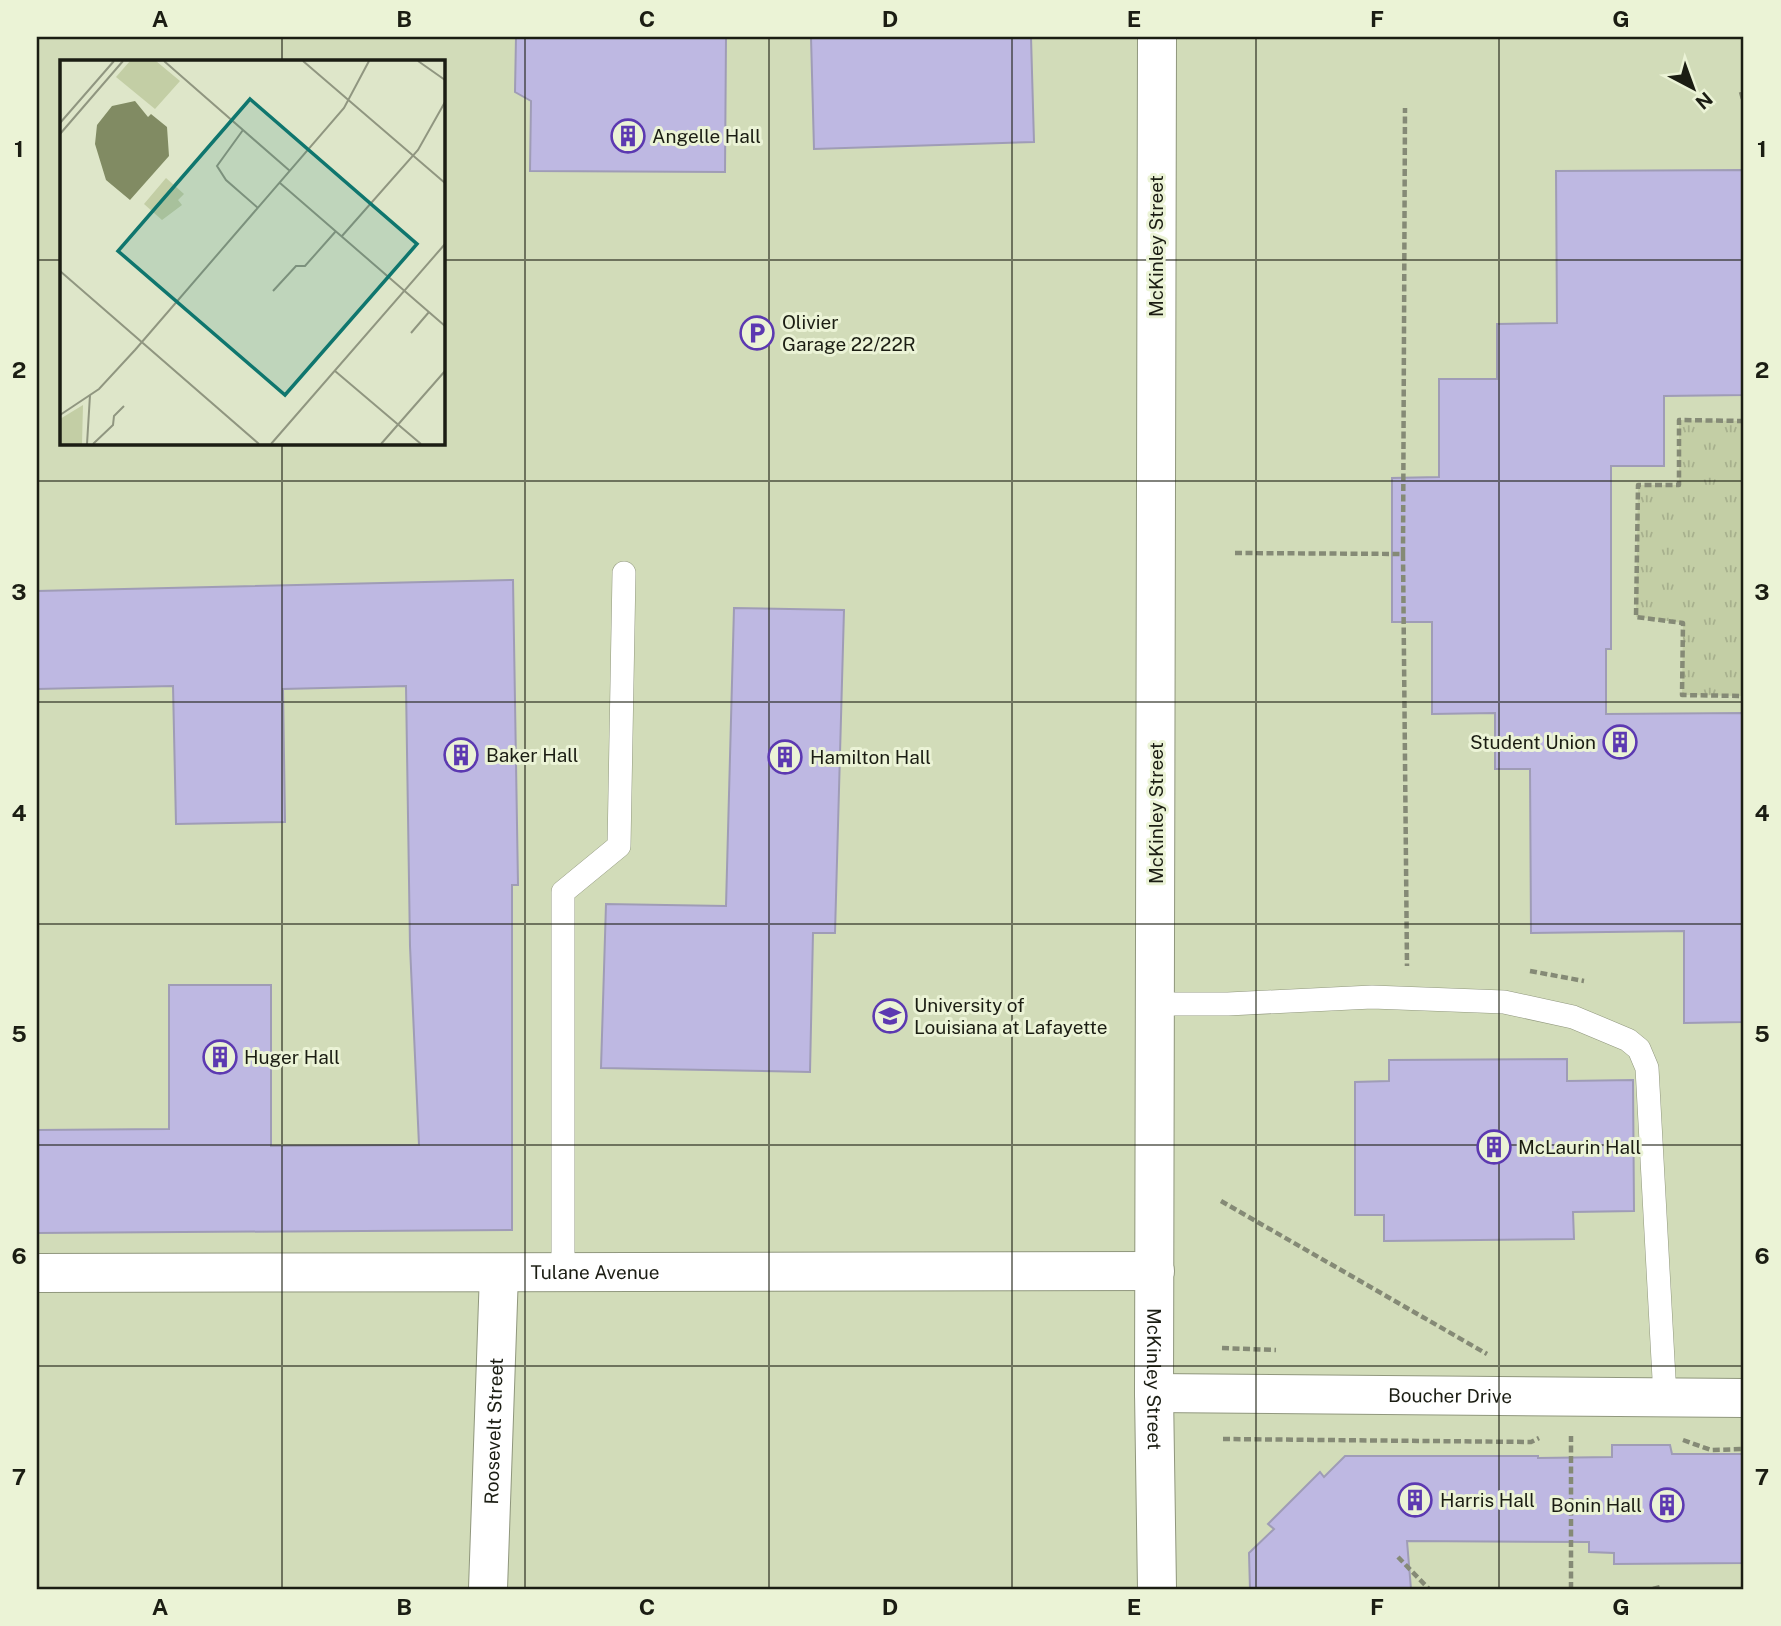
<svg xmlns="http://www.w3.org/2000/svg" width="1781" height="1626" font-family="'Public Sans',sans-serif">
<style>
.built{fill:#d2dcb9;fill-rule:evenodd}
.park{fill:url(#park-tufts)}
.building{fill:#beb8e2;stroke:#9f9cb6;stroke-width:2}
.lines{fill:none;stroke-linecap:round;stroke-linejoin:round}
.service-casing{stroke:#90977d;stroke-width:24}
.minor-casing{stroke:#90977d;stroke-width:40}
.path{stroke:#858a76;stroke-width:4.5;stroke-dasharray:7 3.5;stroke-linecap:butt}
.service{stroke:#fff;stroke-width:23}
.minor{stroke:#fff;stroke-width:38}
.grid{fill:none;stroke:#1b1d13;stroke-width:2;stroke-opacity:0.55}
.labels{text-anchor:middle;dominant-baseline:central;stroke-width:6;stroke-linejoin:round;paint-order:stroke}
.poi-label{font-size:19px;fill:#1b1d13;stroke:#ebf3d6;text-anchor:start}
.street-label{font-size:19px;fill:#1b1d13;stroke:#ebf3d6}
.inset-road{fill:none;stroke:#909680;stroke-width:2}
.view{fill:#0f766e;fill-opacity:0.15;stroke:#0f766e;stroke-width:3.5}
.inset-edge{fill:none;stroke:#1b1d13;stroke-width:3.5}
.neatline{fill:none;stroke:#1b1d13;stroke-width:2.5}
.grid-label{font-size:23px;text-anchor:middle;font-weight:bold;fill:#1b1d13}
</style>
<defs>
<pattern id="park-tufts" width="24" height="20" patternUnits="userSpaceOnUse" patternTransform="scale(1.75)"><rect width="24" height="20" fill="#c3cea5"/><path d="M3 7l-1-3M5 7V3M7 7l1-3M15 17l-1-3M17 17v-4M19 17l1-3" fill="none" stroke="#a7b08d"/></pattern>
</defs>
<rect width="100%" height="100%" fill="#dee6c9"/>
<path class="built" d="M37,37H1744V1589H37ZM61,61H443V443H61Z"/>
<path class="park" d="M1679,420L1744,421V696L1682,695L1683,623L1636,617L1638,485H1679Z"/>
<path class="building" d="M516,37H726L725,172L530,171L531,101L515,92Z
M811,37H1031L1034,142L814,149Z
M1744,170V395L1664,396V466H1611V649H1606V714L1744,713V1022L1684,1023V931L1531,933L1530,769H1495V713L1432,714V622H1392V478L1439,477V379H1497V324L1557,323L1556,171Z
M513,580L518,885H512V1230L37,1233V1130L169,1129V985H271V1146L419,1145L410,946L406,686L283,689L285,822L176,824L173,686L37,689V591Z
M734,608L844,610L835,933H813L810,1072L601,1068L606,904L726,906Z
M1567,1059V1081L1633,1080L1634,1211L1573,1212L1574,1239L1384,1241V1215H1355V1082L1389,1081V1060Z
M1612,1445H1670L1672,1454H1744V1563L1614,1564V1553L1589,1552V1542L1407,1541L1411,1589H1250L1249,1553L1274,1529L1268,1524L1320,1472L1324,1477L1345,1456H1538V1458L1612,1457Z"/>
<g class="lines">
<defs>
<path id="service" d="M1156,1004H1228L1372,997L1504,1002L1573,1017L1628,1040L1639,1049L1647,1068L1665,1397
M563,1272V892L619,846L624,573"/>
<g id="minor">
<path id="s1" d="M1157,37L1154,1393L1157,1589"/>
<path id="s2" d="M37,1273L1155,1271"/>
<path id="s3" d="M1154,1393L1744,1398"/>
<path id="s4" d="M488,1589L499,1273"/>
</g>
</defs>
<use href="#service" class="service-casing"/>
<use href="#minor" class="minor-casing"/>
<path class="path" d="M1741,92L1744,103
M1744,421L1679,420V485H1638L1636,617L1683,623L1682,695L1744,696
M1235,553L1403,554L1407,966
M1403,554L1405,108
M1530,971L1584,981
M1221,1201L1487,1354
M1222,1348L1276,1350
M1223,1439L1531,1442L1539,1438
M1683,1440L1711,1450L1744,1449
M1398,1557L1429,1589
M1571,1589V1436
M1653,1589L1660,1587L1662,1589"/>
<use href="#service" class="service"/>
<use href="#minor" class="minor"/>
</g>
<path class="grid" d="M282,37V61M525,37V1589M769,37V1589M1012,37V1589M1256,37V1589M1499,37V1589M37,260H61M443,260H1744M282,443V1589M37,481H1744M37,702H1744M37,924H1744M37,1145H1744M37,1366H1744"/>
<defs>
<symbol id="building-ring" viewBox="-11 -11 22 22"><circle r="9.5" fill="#ebf3d6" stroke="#5c39b1" stroke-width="1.5"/><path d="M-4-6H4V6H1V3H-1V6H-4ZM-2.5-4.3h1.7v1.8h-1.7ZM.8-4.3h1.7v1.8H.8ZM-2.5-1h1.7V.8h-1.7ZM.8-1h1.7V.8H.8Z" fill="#5c39b1"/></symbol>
<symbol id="parking-ring" viewBox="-11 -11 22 22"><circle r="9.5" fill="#ebf3d6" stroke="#5c39b1" stroke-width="1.5"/><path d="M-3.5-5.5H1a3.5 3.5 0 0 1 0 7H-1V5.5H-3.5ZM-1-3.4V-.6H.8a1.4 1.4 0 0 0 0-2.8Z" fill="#5c39b1"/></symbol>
<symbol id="university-ring" viewBox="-11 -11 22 22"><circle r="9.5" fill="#ebf3d6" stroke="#5c39b1" stroke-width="1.5"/><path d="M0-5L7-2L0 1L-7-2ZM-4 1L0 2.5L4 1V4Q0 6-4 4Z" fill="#5c39b1"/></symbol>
</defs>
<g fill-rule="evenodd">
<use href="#building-ring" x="609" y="117" width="38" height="38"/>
<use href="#parking-ring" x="738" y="314" width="38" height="38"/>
<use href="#building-ring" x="1601" y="723" width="38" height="38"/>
<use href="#building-ring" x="442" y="736" width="38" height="38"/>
<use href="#building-ring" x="766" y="738" width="38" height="38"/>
<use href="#university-ring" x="871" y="997" width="38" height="38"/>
<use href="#building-ring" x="201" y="1038" width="38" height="38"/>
<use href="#building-ring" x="1475" y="1128" width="38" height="38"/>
<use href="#building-ring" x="1396" y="1481" width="38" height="38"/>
<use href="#building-ring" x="1648" y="1486" width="38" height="38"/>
</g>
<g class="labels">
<g class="poi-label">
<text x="652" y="136">Angelle Hall</text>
<text x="782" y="322">Olivier<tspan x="782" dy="22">Garage 22/22R</tspan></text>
<text x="1596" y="742" text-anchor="end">Student Union</text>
<text x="486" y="755">Baker Hall</text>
<text x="810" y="757">Hamilton Hall</text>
<text x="914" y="1005">University of<tspan x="914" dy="22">Louisiana at Lafayette</tspan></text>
<text x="244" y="1057">Huger Hall</text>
<text x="1518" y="1147">McLaurin Hall</text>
<text x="1440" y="1500">Harris Hall</text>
<text x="1642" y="1505" text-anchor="end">Bonin Hall</text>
</g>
<g class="street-label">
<text transform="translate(1156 246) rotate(-90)">McKinley Street</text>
<text transform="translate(1156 813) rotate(-90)">McKinley Street</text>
<text stroke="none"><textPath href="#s2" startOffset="558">Tulane Avenue</textPath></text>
<text stroke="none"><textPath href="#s1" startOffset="1342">McKinley Street</textPath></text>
<text stroke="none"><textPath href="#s3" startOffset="296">Boucher Drive</textPath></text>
<text stroke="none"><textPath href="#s4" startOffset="158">Roosevelt Street</textPath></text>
</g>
</g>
<g transform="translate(60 60)">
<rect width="385" height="385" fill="#dee6c9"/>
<path d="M70,1H96L120,21L95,49L56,17ZM106,118L124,134L118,140L122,145L102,160L84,144ZM23,345L22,384H0V359Z" fill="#c3cea5"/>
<path d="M75,41L88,57L91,54L107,67L109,96L70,140L46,120L35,84L37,65L52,46Z" fill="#818b63"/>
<path class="inset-road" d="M104,1L230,111M243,1L385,123M358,1L385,20M0,63L54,1M183,70L157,106L166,120L198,148M0,74L63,1M220,123L385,266M282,176L358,90L385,42M0,211L199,384M213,231L236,206H245L276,171M351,273L369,252M275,311L361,384M0,355L39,329L75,290L284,48L309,1M27,384L30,335M33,384L53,365L54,356L64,346M211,384L385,184M321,384L385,311"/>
<path class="view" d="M190,39L357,184L225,335L58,191Z"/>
<rect width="385" height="385" class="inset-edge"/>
</g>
<rect width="1781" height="1626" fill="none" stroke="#ebf3d6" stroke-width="77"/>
<g transform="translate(1693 88) rotate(139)" stroke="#ebf3d6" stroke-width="5" paint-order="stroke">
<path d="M0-5L12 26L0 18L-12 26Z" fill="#1b1d13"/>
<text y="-10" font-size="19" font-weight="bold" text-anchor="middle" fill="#1b1d13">N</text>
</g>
<rect x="38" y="38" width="1704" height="1550" class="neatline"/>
<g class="grid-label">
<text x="160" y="27">A</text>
<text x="404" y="27">B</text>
<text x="647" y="27">C</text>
<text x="890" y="27">D</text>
<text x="1134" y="27">E</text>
<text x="1377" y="27">F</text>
<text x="1621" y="27">G</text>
<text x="19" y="157">1</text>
<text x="1762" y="157">1</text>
<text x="19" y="378">2</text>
<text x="1762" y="378">2</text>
<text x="19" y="600">3</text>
<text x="1762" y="600">3</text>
<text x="19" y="821">4</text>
<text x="1762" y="821">4</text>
<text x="19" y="1042">5</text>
<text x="1762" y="1042">5</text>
<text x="19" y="1264">6</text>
<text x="1762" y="1264">6</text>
<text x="19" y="1485">7</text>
<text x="1762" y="1485">7</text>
<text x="160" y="1615">A</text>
<text x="404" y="1615">B</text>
<text x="647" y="1615">C</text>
<text x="890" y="1615">D</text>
<text x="1134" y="1615">E</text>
<text x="1377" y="1615">F</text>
<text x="1621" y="1615">G</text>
</g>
</svg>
